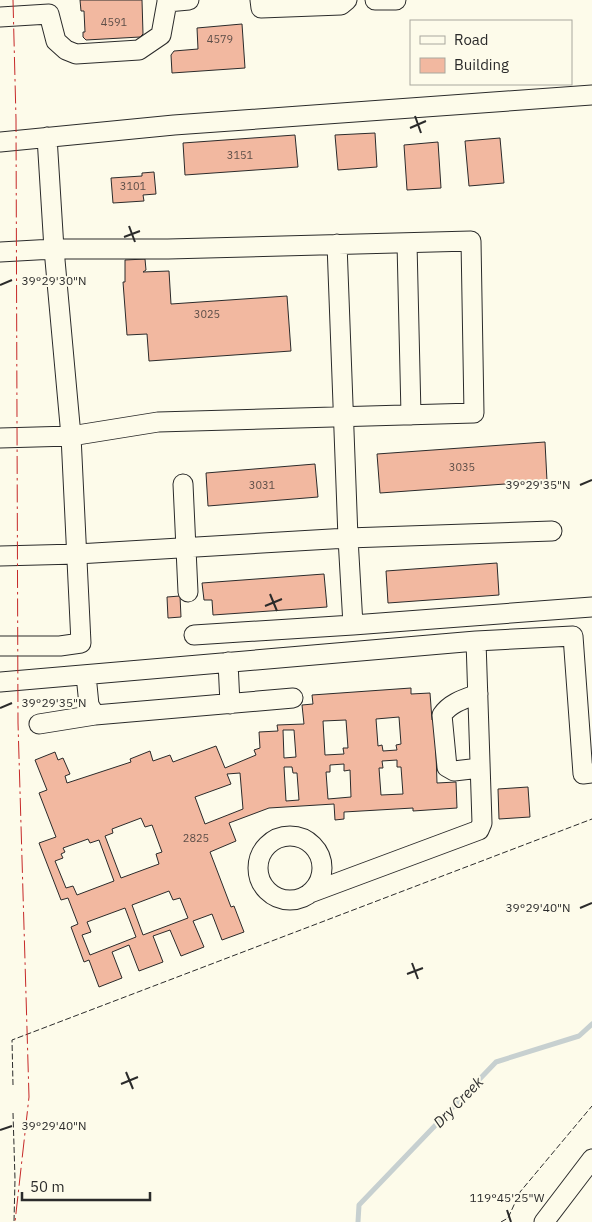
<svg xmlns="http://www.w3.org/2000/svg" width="592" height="1222" font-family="'IBM Plex Sans',sans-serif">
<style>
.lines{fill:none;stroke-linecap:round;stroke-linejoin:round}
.stream{stroke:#c7d0d0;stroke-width:5}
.building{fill:#f2b8a0;stroke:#2b2b2b;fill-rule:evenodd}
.minor-casing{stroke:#2b2b2b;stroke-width:21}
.minor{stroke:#fdfbea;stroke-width:19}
.fence{stroke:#2b2b2b;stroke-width:1;stroke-dasharray:6 2.5;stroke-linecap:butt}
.power{stroke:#c62828;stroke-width:1;stroke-dasharray:18 4 2.5 4;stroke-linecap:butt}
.ticks{fill:none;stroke:#2b2b2b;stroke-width:2}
.labels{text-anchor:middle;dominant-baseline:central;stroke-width:4;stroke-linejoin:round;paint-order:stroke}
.number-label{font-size:11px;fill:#5d4e48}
.water-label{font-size:15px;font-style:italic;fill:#2b2b2b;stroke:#fdfbea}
.ticks-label{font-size:12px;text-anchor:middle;fill:#2b2b2b;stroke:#fdfbea;stroke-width:4;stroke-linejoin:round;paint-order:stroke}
</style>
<rect width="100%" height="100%" fill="#fdfbea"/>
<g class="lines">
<path class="stream" d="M358,1222L359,1205L496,1062L579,1036L592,1024"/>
</g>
<path class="building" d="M80,0H142L143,34L140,37L86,40L83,37V32H85L84,11H81Z
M242,24L245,68L172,73L171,55L174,51L198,49L197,28Z
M375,133L377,167L338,170L335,135Z
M295,135L298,167L185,175L183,143Z
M500,138L504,183L469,186L465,141Z
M438,142L441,188L407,190L404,145Z
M154,172L156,194L143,195L144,201L113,203L111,178L142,176V173Z
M145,259L146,270L143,272L169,271L171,304L287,296L291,351L149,361L147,334L127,335L123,282H125V260Z
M545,442L547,481L380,493L377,454Z
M315,464L318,497L208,506L206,473Z
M497,563L499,595L388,603L386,571Z
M324,574L327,607L213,615L212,600H204L202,583Z
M180,596L181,617L168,618L167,597Z
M411,688V694L430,693L432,720L448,719L450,751L436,752L437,783L456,782L457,808L413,811V808L344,812V819L335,820L334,804L269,808L229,823L236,841L210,852L231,907L234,906L244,932L222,940L212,914L193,921L204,947L181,956L170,930L153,936L163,962L139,971L129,945L112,952L122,978L99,987L89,960L84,962L71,927L78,924L68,898L61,900L39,843L56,837L39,793L47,790L35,760L55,752L58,760L63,758L70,774L65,776L67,783L131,762L130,759L150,751L153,761L170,755L173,762L216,746L225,768L256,755L254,750L260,748L259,732L278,731L277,725L304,724L302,705L313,704L312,695ZM399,717L401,744L396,745L397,750L383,751L382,745L378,746L376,719ZM346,720L348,748H343L344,754L325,755L323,721ZM283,730H294L296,757L284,758ZM397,760V767H401L403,794L381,795L379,768H383L382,761ZM344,764V771L350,770L351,797L328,799L326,772H330V765ZM284,767H292L293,773H297L299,800L286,801ZM240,773L243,809L205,824L195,797L231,784L227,774ZM141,818L145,827L152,825L162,852L156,854L159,864L121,878L105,836L113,833L112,829ZM88,839L90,843L99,840L114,881L77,895L73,886L66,888L55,861L63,858L61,854L65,852L63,848ZM169,891L173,900L180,898L188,918L143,935L132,905ZM125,908L136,937L90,955L82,935L91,932L87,922Z
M528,787L530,817L499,819L498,789Z"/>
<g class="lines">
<defs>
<path id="minor" d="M167,0V2L189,0
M260,0L261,8L341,5L347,0
M375,0H396
M0,17L49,14L56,41L66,50L76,54L139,50L161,35L167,2
M0,142L174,125L592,95
M407,243L411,415
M0,252L54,249L71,436L81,643L60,646H0
M0,438L71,436L158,422L474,413L471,241L168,249H54L47,137
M183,484L188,592
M552,531L348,538L353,625L592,607
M0,556L77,554L348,538L337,244
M194,635L353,625
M476,641L573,636L583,774L592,773
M228,662L230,704
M86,675L89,705L95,715L293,698
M0,682L476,641L482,823L479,830L310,893
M478,694C464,699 450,703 442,715L447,767L454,771L480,768
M39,724L95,715
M258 868a32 32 0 1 1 64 0a32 32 0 1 1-64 0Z
M544,1222L592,1159"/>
</defs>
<use href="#minor" class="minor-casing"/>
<use href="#minor" class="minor"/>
<path class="fence" d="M13,1085L12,1040L592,819
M13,1113L15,1179L14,1222
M501,1222L508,1218L520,1192L592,1106"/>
<path class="power" d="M13,0L16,119L18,723L29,1097L15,1222"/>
</g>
<path class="ticks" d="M415,116L421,133M410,128L426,121M129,226L135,242M124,237L140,231M0,285L12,280M580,485L592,480M270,594L277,611M265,606L282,599M0,708L12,703M580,908L592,903M412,963L418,979M407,974L423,968M126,1072L133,1089M121,1084L138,1077M0,1130L12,1126M507,1210L511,1222"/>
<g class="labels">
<g class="number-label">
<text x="114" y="22">4591</text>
<text x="220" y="39">4579</text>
<text x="240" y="155">3151</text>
<text x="133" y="186">3101</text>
<text x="207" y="314">3025</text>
<text x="462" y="467">3035</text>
<text x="262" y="485">3031</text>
<text x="196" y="838">2825</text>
</g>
<g class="water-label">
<text transform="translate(458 1102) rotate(-46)">Dry Creek</text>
</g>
</g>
<g class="ticks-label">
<text x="54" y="285">39°29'30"N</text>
<text x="538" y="489">39°29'35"N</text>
<text x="54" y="707">39°29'35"N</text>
<text x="538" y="912">39°29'40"N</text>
<text x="54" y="1130">39°29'40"N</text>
<text x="507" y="1202">119°45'25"W</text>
</g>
<rect x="410" y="20" width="162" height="65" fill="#fdfbea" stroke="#a9a89e"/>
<rect x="420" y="36" width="25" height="8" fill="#fdfbea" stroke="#a9a89e"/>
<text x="454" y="45" font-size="15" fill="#2b2b2b">Road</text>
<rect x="420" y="58" width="25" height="15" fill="#f2b8a0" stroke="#a9a89e"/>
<text x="454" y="70" font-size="15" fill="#2b2b2b">Building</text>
<path d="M22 1192v8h128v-8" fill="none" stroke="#2b2b2b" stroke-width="2.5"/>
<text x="30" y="1192" font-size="15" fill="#2b2b2b" stroke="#fdfbea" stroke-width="4" paint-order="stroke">50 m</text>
</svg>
